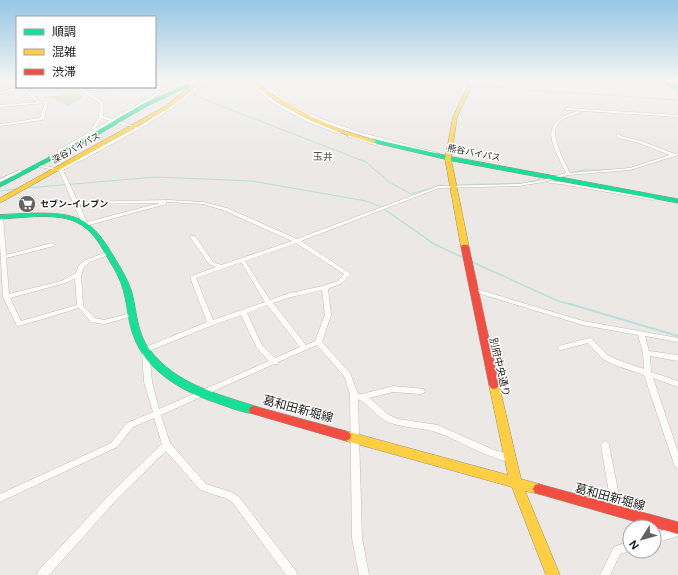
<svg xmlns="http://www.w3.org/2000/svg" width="678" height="575" font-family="'DM Sans','Noto Sans JP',sans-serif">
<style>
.forest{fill:#cedaba}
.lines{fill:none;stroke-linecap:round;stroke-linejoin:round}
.stream-far2{stroke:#b8e0dd;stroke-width:1}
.stream-far1{stroke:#b8e0dd;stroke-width:1.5}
.stream{stroke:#b8e0dd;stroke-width:2}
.street-casing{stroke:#c0bfbd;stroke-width:1}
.fast-casing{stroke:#95907d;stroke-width:1}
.slow-casing{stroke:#95907d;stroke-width:1}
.jam-casing{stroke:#95907d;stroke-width:1}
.street{fill:#fcfcfb;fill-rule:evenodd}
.fast{fill:#16e098;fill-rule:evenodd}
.slow{fill:#ffcf43;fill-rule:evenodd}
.jam{fill:#f24e42;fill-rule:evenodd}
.labels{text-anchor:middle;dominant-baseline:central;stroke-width:3;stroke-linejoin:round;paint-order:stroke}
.far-street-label{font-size:9px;fill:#1c1c1c;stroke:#fff}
.far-poi-label{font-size:9px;font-weight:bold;fill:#1c1c1c;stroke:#fff;text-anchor:start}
.far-quarter-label{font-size:10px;fill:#4f4f4f;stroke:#fff}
.street-label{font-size:10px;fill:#1c1c1c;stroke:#fff}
.near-street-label{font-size:12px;fill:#1c1c1c;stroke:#fff}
</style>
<rect width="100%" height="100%" fill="#ebe8e5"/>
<path class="forest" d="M72,93L80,94L83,97L67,106L62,101H55L56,99L49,97Z"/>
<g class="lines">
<path class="stream-far2" d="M207,82L193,95L366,162L389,182L411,194L442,185
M446,82L514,89L678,100
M155,85L164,86
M560,175L584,170H613
M457,185L524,183L541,179
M26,188L156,177L252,181L366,201L379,206L388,212
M0,191L15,189"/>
<path class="stream-far1" d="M387,211L434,244L464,258
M470,261L558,301L573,305"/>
<path class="stream" d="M570,304L678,336"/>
<defs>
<path id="street" d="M0,82H17V83L0,84Z
M157,82H173L154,98L115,120L138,127L181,99L202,82H205C164,119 112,144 63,170L78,202L168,200L203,202L227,208L297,239L438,186L519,184L543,180L566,173C553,144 536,124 578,111H579V113C572,115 565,117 559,122C548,134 564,160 570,173L630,168L670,155L639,143L619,138L616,135L618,134L621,136L641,141L675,154L678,153V155L630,170L568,175L543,182L519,186L439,188L301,241L351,274L342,283L328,289L331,315L322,342L350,373L358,394H362L393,386L424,389L425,391L424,393L421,394L393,392L369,398L389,415L398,419L438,425L494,450L513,455L514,458L513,461C502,465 457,440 444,435C425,426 403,430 384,420C375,414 368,404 358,399L362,538L369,575H359L352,538L350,394L344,376L317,345L278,362V364H274L161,415L170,443L206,484L231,492L239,497L296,571L297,575H286L233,503L225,498L200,490L166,451L118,498L49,575H37L38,571L112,492L162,444L154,418L133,427L117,447L0,502V494L111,443L127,423L153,412L144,382L142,350L143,348L207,322L190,277L191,276L216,267L209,264L190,237L191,236H195L213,262L221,265L292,241L223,210L203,204L166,202V204L89,225H85L82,223L59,171L36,166L34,165L36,164L60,169L135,128L113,122L60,152H58V150L93,130L91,129L99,117L100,103C93,97 83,94 76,87H80L84,90L110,87H120L86,91L103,102V116L112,119L152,96L168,84ZM102,118L109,121L95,129ZM160,203L87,222L79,204ZM296,243L344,274L338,281L323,286L290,293L270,300L245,261ZM241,262L265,302L213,320L196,278ZM322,290L325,315L315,341L306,345L273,303L291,297ZM267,305L300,347L275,358L262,345L247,313ZM241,315L257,348L269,361L159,409L152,382L149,351L213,325Z
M249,82H252L276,102L310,120L342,133L339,134L308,122L274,104Z
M260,82H263L286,101L302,110L319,118L359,132L438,153L436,154C399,146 362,137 327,124C312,118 296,111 283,102C275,96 267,89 260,82Z
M674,82H677L678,86Z
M19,87H25L40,102L48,101L44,119L42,120L0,126V124L40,118L45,103L0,107V105L37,102L22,88L0,94V92Z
M566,108L678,115V117L567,110H566Z
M348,135H350L378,144L375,145L348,137Z
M19,170L23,171L0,182V179Z
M548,181L561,182L653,198L655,199L653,200L561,184L550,183L548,182Z
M0,216L3,217L6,255L52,243L55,245L54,246L6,258L9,294L61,281L76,273L79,265L86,260L109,251L112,253L111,254L90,262L84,267L81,275L83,306L95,318L104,320L132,313L134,314L135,315L134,316L104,324L91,322L79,308L19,326H17L3,297L0,244ZM75,278L77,305L21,321L10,298L65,283Z
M473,288L583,321L678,338V342L645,336L649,351L678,355V361L650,356L651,372L678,381V387L653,378L678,452V468L675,467L674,464L644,375L612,364L603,359L588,343L561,350H559L558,348L559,346L589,338H591L607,355L618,360L644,369L643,353L638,335L583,325L471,291L470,290L471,289Z
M605,441L608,443L609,445L622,511L620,514L617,515L614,514L612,511L601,445L602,443Z
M678,526V536L654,543V533Z
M630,541V551L620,554L610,575H600L614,547Z"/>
<path id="fast" d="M662,82H668L678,87V90Z
M189,84L192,85L147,106L84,143L0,187V183L80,141L143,104Z
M373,139L453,157L678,199V203L453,161L371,142L370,141Z
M33,213C77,213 90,217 113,255C120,267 128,279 132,293C137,312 137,334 150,350C177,385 218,394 258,407L259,410L258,413C248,416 221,404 211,401C180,390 146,370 134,337C128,323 128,308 124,293C121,279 113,267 106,255C99,242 91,230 78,223C57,212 23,218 0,219V215Z"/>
<path id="slow" d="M196,82H201L168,109L0,203V198L164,107Z
M251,82H256L283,100L312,117L342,130L376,141L373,143C330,131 285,112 251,82Z
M470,82H474L457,117L451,159L469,247L465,249L461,247L445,159L453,117Z
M494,381L497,382L499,385L521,479L543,485L545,489L543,493L539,494L525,491L560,575H546L512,487L346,441L342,439L341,436L342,433L346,431L508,475L489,385L491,382Z"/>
<path id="jam" d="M462,245H468L469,247L499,385L497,388L494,389L491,388L489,385L461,247Z
M254,406L346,431L350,433L351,436L350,439L346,441L250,413L249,410L250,407Z
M539,484L678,522V534L539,494L535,493L533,489L535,485Z"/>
</defs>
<use href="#street" class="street-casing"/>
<use href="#fast" class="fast-casing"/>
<use href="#slow" class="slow-casing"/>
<use href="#jam" class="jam-casing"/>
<use href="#street" class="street"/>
<use href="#fast" class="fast"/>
<use href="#slow" class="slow"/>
<use href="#jam" class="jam"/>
</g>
<linearGradient id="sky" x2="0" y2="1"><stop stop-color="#95c6e4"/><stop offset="0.5" stop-color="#f6f5f3"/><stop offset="1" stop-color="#f6f5f3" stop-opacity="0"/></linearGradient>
<rect width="678" height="163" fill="url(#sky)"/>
<defs>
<symbol id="supermarket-disc" viewBox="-11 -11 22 22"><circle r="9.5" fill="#646362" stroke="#fff"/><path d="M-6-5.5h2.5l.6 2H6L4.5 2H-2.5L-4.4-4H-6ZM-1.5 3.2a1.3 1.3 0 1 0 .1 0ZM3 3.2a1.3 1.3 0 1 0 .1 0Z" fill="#fff"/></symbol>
</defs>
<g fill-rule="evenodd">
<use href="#supermarket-disc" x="17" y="194" width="20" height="20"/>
</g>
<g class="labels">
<g class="far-street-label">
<text transform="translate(76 148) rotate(-29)">深谷バイパス</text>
<text transform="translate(474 153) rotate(11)">熊谷バイパス</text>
</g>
<g class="far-poi-label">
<text x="40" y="204">セブン-イレブン</text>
</g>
<g class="far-quarter-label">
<text x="323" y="156">玉井</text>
</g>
<g class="street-label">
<text transform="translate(500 367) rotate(77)">別府中央通り</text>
</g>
<g class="near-street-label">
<text transform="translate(298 409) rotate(15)">葛和田新堀線</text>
<text transform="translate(610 497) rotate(15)">葛和田新堀線</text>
</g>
</g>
<rect x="16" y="16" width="140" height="72" fill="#ffffff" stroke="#a4a4a4"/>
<rect x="24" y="29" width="20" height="6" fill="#16e098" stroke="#a4a4a4"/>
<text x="52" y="36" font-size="12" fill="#1c1c1c">順調</text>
<rect x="24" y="49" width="20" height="6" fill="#ffcf43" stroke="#a4a4a4"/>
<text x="52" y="56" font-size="12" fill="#1c1c1c">混雑</text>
<rect x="24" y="69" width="20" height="6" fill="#f24e42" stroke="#a4a4a4"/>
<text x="52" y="76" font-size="12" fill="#1c1c1c">渋滞</text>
<g transform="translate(642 539) rotate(233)"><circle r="19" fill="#ffffff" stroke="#a4a4a4"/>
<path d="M0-3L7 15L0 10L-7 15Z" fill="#646362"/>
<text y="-6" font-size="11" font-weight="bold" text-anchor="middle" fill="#1c1c1c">N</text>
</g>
</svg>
